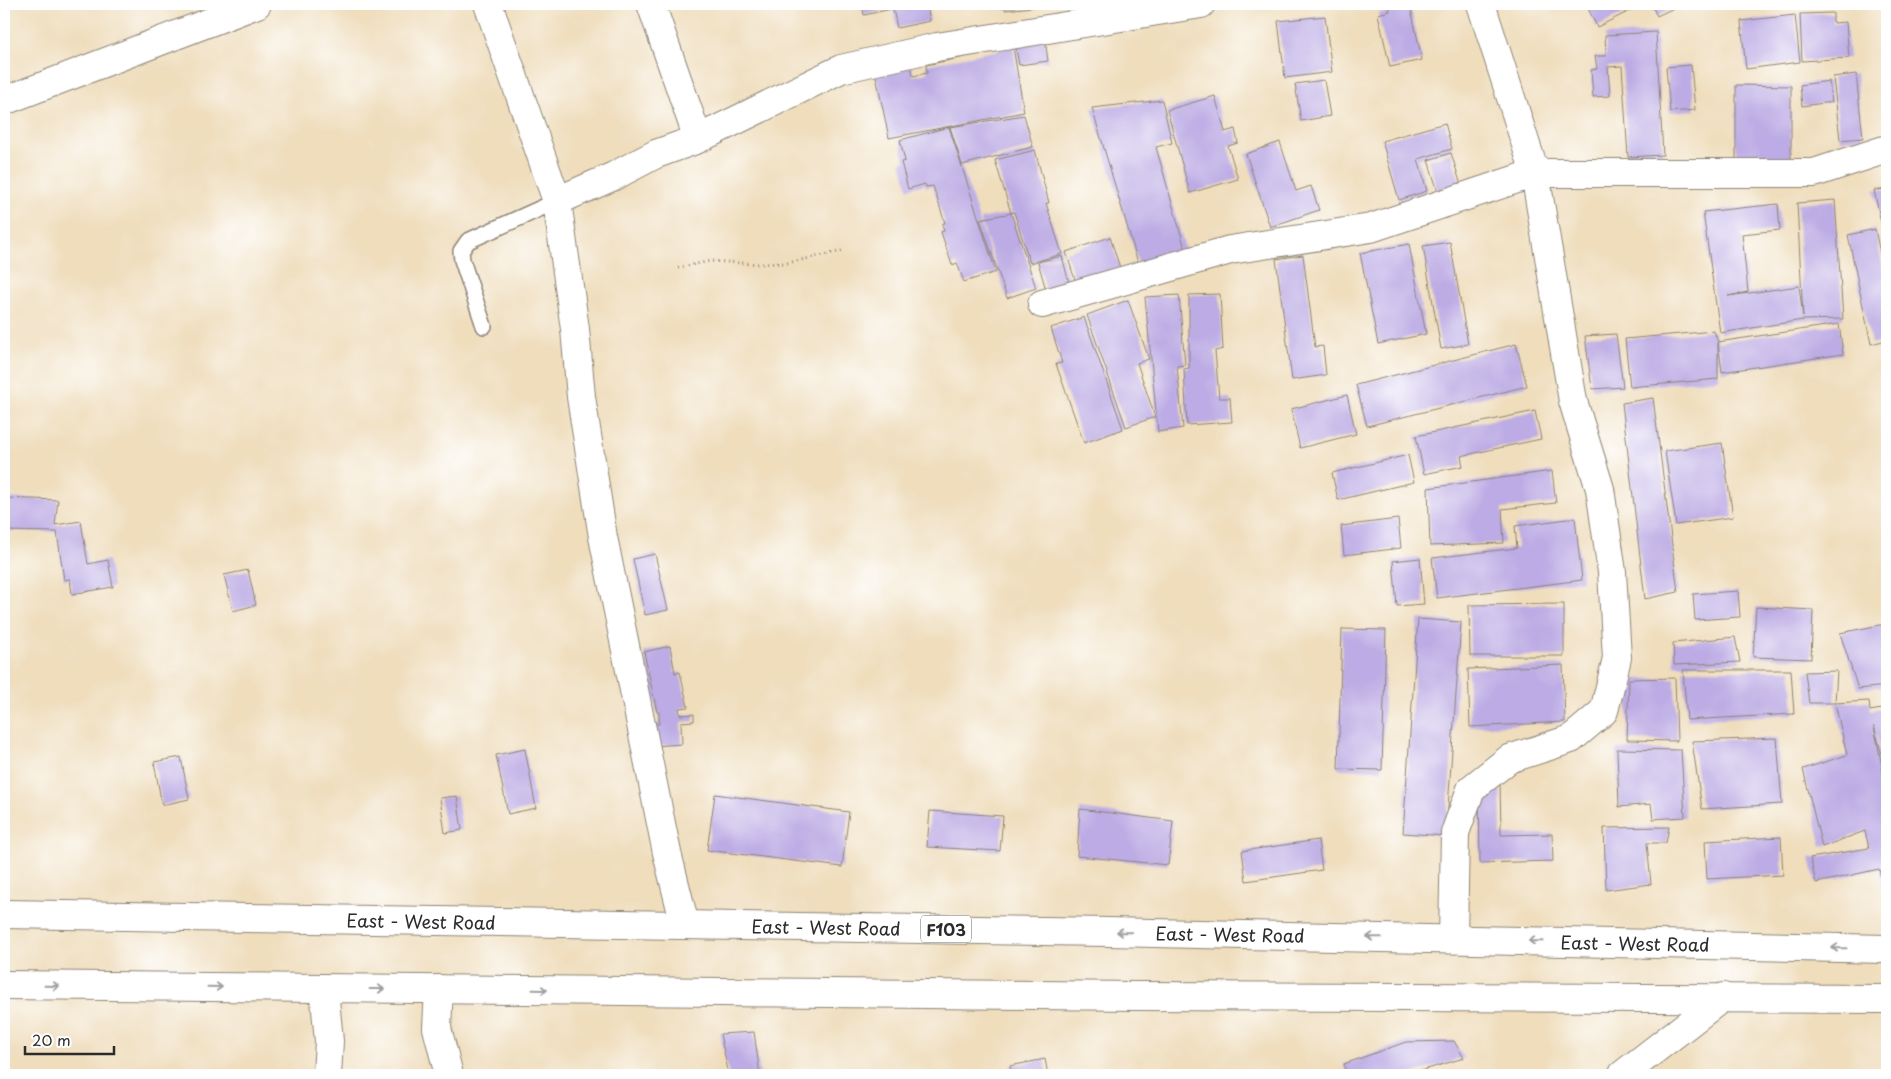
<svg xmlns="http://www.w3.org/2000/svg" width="1891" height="1079" font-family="'Playpen Sans',sans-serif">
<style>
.building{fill:#bcabe4}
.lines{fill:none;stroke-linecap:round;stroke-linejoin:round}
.lane-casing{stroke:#8d8474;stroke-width:18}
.street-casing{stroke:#8d8474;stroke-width:30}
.primary-casing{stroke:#8d8474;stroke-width:30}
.path{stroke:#8d8474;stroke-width:3;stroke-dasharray:1 4;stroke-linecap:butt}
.lane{stroke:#fff;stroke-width:15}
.street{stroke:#fff;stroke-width:28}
.primary{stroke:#fff;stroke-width:28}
.oneway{stroke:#a0a0a0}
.labels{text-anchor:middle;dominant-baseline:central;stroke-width:5;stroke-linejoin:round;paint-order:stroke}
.shield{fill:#fff;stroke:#6b6b6b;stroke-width:1}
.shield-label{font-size:16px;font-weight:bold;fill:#2b2b2b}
.street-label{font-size:18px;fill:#2b2b2b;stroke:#fff}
</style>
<rect width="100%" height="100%" fill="#fff"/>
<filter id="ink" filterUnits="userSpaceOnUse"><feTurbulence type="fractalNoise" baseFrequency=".02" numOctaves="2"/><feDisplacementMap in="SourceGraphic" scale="10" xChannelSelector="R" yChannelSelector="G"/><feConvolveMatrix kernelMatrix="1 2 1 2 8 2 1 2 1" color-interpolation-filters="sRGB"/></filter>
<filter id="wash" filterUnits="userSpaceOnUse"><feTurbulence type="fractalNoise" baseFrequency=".0096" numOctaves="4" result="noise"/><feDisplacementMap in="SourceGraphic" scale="20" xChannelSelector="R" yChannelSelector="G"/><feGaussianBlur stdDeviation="1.12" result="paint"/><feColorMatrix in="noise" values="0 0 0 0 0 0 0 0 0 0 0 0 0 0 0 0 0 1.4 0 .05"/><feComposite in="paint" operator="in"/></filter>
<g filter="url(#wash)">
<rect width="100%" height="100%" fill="#efddbc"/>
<g id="blocks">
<path class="building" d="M862,4H890L891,9L864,15Z
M892,4H927L930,21L897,28Z
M1005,4H1041V6L1005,10Z
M1388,4H1410L1422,60L1390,67L1378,14L1390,11Z
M1586,4H1644L1597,27Z
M1651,4H1682L1657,16Z
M1833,13V23L1846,22L1849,58L1802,61L1800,14Z
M1795,15L1800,62L1746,69L1741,21Z
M1325,16L1332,72L1285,78L1278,21Z
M1656,32L1663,155L1628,157L1622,66L1608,67L1610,96L1593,97L1591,70L1597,69L1595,56H1606L1605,35Z
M1045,39L1048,61L1019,65L1015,43Z
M1013,47L1024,112L889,138L875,71L911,63L913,76L927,73L926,65Z
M1691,65L1695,110L1670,112L1666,67Z
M1856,74L1863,138L1840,140L1833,77Z
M1324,80L1330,116L1301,121L1295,84Z
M1829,81L1832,102L1802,106L1800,85Z
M1736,85L1791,86V168H1736Z
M1215,96L1225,132L1235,129L1238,143L1228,146L1238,179L1190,193L1167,110Z
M1162,100L1172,143L1156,147L1186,252L1139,266L1092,108Z
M1024,115L1033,147L962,165L950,127Z
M1445,123L1452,149L1418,159L1427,191L1399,200L1382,141Z
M949,127L996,272L964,282L957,263L952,265L941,232L944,231L942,224L945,223L933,186L926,187L925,184L908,189L901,162L905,161L900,140Z
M1280,142L1296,191L1311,186L1319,210L1270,227L1246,154Z
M1035,150L1049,203H1046L1062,254L1030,263L1014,212L1011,213L1036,288L1007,298L980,219L1011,213L995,160Z
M1451,153L1461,185L1438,192L1428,160Z
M1887,189V245H1886L1874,190Z
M1835,200L1843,319L1803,320L1720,333L1703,212L1778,204L1780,230L1742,234L1748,292L1728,296L1799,286L1803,317L1797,203Z
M1875,229L1887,288V340L1871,344L1848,235Z
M1110,237L1120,268L1076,283L1066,252Z
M1450,242L1468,344L1441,349L1423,246Z
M1409,244L1426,334L1378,344L1360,253Z
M1303,255L1315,347L1323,346L1326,375L1292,380L1276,259Z
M1062,256L1069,283L1046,290L1038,262Z
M1220,294L1223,349L1215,351L1219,398H1230L1232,422L1187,425L1184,369L1189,368V295Z
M1179,295L1185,365L1177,366L1183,428L1158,432L1145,297Z
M1128,300L1149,359L1137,363L1155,417L1126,427L1087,315Z
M1084,317L1123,429L1084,443L1056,364L1062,363L1051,328Z
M1839,324L1843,354L1722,372L1718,342V379L1630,387L1625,339L1714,331L1718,342Z
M1616,334L1623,387L1592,389L1585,336Z
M1516,344L1527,386L1367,426L1356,385Z
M1347,395L1356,434L1300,448L1291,409Z
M1653,398L1678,592L1645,599L1622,403Z
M1535,411L1541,439L1461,456L1463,466L1424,474L1416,436Z
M1722,443L1733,517L1676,525L1665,451Z
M1408,455L1414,482L1338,500L1332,473Z
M1552,471L1556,503L1502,509L1504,543L1430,546L1428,488Z
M4,498L58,500L55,525L81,521L88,564L108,560L113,587L72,594L70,579L64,580L57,532L4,531Z
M1575,518L1582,580L1437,598L1432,558L1517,548L1515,526Z
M1398,519L1401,548L1344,555L1341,526Z
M655,554L668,610L645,615L633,559Z
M1420,558L1424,604L1397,606L1393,561Z
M248,570L256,605L233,611L224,575Z
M1738,591L1740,617L1695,620L1693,594Z
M1564,604V656H1470L1469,605Z
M1756,607L1813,610L1811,659L1753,657Z
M1418,619L1461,622L1446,836L1403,833Z
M1885,624L1887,630V686L1858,689L1840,633Z
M1342,629L1386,630L1382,770L1338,769Z
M1735,637L1740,662L1674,665L1673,643Z
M670,646L675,673L680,672L688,707L679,708L680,715L694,714V721L681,722L682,744L654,746L652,724H659V712H657L644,652Z
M1563,665L1565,722L1470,727L1468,669Z
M1683,670H1791L1794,714L1687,720Z
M1837,671L1835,703H1809L1805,672Z
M1675,678L1677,741L1627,740L1629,679Z
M1869,701L1870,711L1887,708V753L1882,755L1874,726L1887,792V890L1884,891L1879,869L1816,883L1810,858L1869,848L1865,831L1822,847L1803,769L1847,755L1835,703Z
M1777,738L1782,804L1702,809L1692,741Z
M525,749L536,808L508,814L496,755Z
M1617,749L1681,750L1685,817L1653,819L1651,804L1619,807Z
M181,757L189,799L162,805L154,762Z
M1500,781L1501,835L1552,834L1553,861L1480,863L1479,783Z
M715,794L849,812L842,867L707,850Z
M457,796L462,830L445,833L440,798Z
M1080,809L1173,821L1168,865L1077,856Z
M930,811L1003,816L1000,851L927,847Z
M1669,827L1666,843H1647L1651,884L1606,890L1604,828Z
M1781,837L1783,875L1707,879L1705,841Z
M1318,840L1322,870L1246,881L1242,851Z
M754,1032L760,1075H729L720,1034Z
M1454,1041L1464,1058L1407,1075H1346L1344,1064L1406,1042Z
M1045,1059L1048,1075H1011L1010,1066Z
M983,1072L984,1075H970V1074Z"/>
</g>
</g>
<g filter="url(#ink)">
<use href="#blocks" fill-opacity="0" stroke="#8d8474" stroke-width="1"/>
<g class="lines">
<defs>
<path id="lane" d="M484,326L462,260L461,251L468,241L557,201"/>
<path id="street" d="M488,4L557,201L575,329L581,397L603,537L667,853L685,925
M651,4L698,139
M4,101L257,4
M557,201L614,176L656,154L698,139L841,69L937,47L1201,4
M1042,304L1230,250L1371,228L1535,173H1814L1887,149
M1453,939L1455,833L1471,789L1509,759L1571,739L1604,711L1617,658L1612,572L1600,489L1573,401L1535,173L1481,4
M324,989L329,1041L327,1075
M439,989L437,1028L449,1075
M1622,1075L1723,997"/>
<path id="primary" d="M4,914L1108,932L1887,949
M4,985L1137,996L1887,999"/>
</defs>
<use href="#lane" class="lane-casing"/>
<use href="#street" class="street-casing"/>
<use href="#primary" class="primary-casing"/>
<path class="path" d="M678,268L710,261L760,264L787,263L842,251"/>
<use href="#lane" class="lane"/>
<use href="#street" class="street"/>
<use href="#primary" class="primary"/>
</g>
<defs><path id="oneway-shaft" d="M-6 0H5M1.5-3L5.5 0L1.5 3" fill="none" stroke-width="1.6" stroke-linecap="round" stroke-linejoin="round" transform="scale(1.25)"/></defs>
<g class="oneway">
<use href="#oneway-shaft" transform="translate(1124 932) rotate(-179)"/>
<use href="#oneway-shaft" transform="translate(1374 937) rotate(-179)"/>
<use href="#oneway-shaft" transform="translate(1536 941) rotate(-179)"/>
<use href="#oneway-shaft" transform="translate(1839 948) rotate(-179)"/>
<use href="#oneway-shaft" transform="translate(52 986) rotate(1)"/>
<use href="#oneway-shaft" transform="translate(215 987) rotate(1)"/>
<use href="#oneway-shaft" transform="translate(377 989)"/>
<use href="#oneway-shaft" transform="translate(540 990) rotate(1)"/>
</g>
</g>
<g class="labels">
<rect class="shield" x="921" y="915.5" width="50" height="27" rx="4"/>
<g class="shield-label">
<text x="946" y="929">F103</text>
</g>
<g class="street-label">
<text transform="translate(421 921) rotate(1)">East - West Road</text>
<text transform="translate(826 927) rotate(1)">East - West Road</text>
<text transform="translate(1230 934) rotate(1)">East - West Road</text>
<text transform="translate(1635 943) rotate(1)">East - West Road</text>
</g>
</g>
<rect width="1891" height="1079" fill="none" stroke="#fff" stroke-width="20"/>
<path d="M25 1046v8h89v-8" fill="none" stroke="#2b2b2b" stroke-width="2.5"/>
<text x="32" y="1046" font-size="15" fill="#2b2b2b" stroke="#ffffff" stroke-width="4" paint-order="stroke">20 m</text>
</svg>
